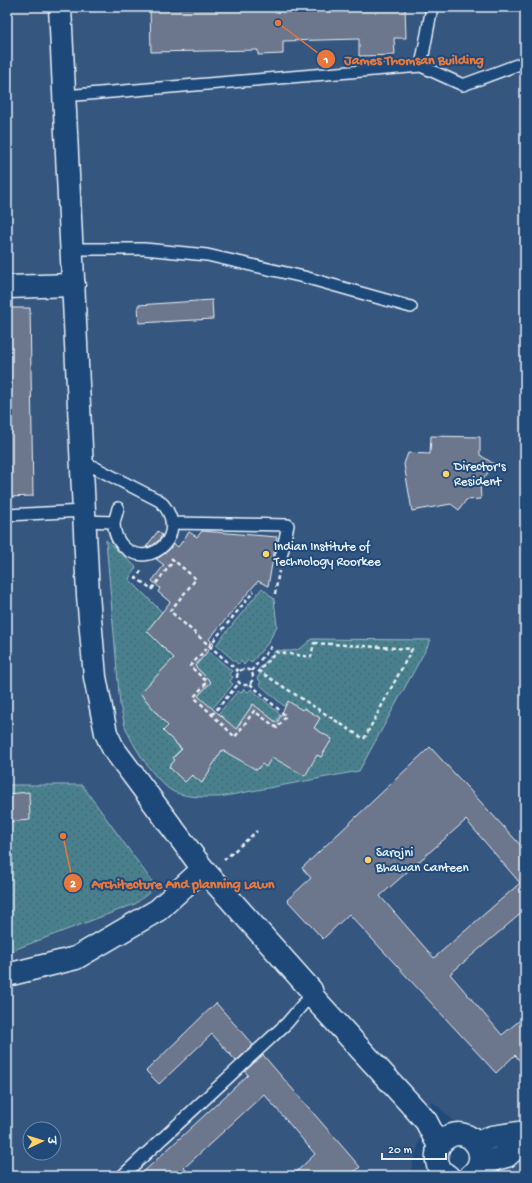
<svg xmlns="http://www.w3.org/2000/svg" width="532" height="1183" font-family="'Gochi Hand','Playpen Sans Deva',sans-serif">
<style>
.built{fill:#36577f;fill-rule:evenodd}
.garden{fill:url(#garden-dots);stroke:#99b8c3}
.building{fill:#6c768c;stroke:#e8f1f8;fill-rule:evenodd}
.lines{fill:none;stroke-linecap:round;stroke-linejoin:round}
.lane-casing{stroke:#e8f1f8;stroke-width:14}
.street-casing{stroke:#e8f1f8;stroke-width:25}
.secondary-casing{stroke:#e8f1f8;stroke-width:25}
.path{stroke:#e8f1f8;stroke-width:2.5;stroke-dasharray:4 3;stroke-linecap:butt}
.lane{stroke:#1f4a7a;stroke-width:11}
.street{stroke:#1f4a7a;stroke-width:22}
.secondary{stroke:#1f4a7a;stroke-width:22}
.poi-dot{fill:#ffd166;stroke:#1f4a7a;stroke-width:1.5}
.labels{text-anchor:middle;dominant-baseline:central;stroke-width:4;stroke-linejoin:round;paint-order:stroke}
.poi-label{font-size:13px;fill:#e8f1f8;stroke:#1f4a7a;text-anchor:start}
.leader{fill:none;stroke:#e8773b;stroke-width:1.5}
.callout-dot{fill:#e8773b;stroke:#1f4a7a;stroke-width:1.5}
.mark-label{font-size:12px;text-anchor:middle;font-weight:bold;fill:#fff}
.callout-label{font-size:14px;text-anchor:middle;font-weight:bold;fill:#e8773b;stroke:#1f4a7a;stroke-width:4;stroke-linejoin:round;paint-order:stroke}
</style>
<defs>
<pattern id="garden-dots" width="8" height="8" patternUnits="userSpaceOnUse"><rect width="8" height="8" fill="#4a808e"/><path d="M2 2h.1M6 6h.1" fill="none" stroke="#48676f" stroke-width="1.8" stroke-linecap="round"/></pattern>
</defs>
<rect width="100%" height="100%" fill="#1f4a7a"/>
<filter id="ink" filterUnits="userSpaceOnUse"><feTurbulence type="fractalNoise" baseFrequency=".025" numOctaves="2"/><feDisplacementMap in="SourceGraphic" scale="8" xChannelSelector="R" yChannelSelector="G"/><feConvolveMatrix kernelMatrix="1 2 1 2 8 2 1 2 1" color-interpolation-filters="sRGB"/></filter>
<g filter="url(#ink)">
<path class="built" d="M7,7H525V1176H512L432,1101L409,1176H7ZM30,1129H54V1153H30Z"/>
<path class="garden" d="M106,540L136,567L129,579L162,612L147,631L174,658L140,693L168,726L163,731L181,749L173,757L175,760L169,767L185,782L192,775L202,783L215,761L204,740L262,763L273,755L306,749L321,757L332,739L314,728L320,718L304,708L302,710L288,702L285,707L259,684L261,682L257,678L260,674L257,671L276,650C293,652 299,652 311,639L431,640L359,771L220,797C205,797 189,798 174,792C156,783 132,745 125,726C123,719 122,712 120,705Z
M262,588L274,599L277,626L268,643L251,663L248,660L244,665L241,661L238,664L216,645Z
M208,651L232,671L229,674L233,677L230,681L233,684L212,709L198,696L211,682L195,666Z
M244,689L248,692L251,689L280,714L276,722L253,704L235,731L218,714L238,691L241,693Z
M7,785H82L156,887L135,904L8,952L7,939Z"/>
<path class="building" d="M150,7H405L406,38H394L395,55L359,56V39L283,41V54L258,55V50L151,52Z
M212,300L213,319L139,323L138,305Z
M7,308H30L33,496L7,497Z
M431,436L480,437V455L494,464L480,484L481,499L466,500L459,510L451,504L412,511L404,464L408,453L430,454Z
M158,531L162,535L159,540L153,545L146,547Z
M202,531L277,537L268,586L258,581L209,639L214,644L195,666L211,682L198,696L236,729L253,704L277,723L288,701L302,710L304,708L320,718L314,728L332,739L321,757L317,755L305,776L272,757L266,767L262,764L257,770L222,750L202,783L192,775L185,782L169,767L175,760L173,758L182,749L163,731L168,726L140,693L174,658L147,631L170,602L158,592L160,588L152,581L164,565L156,559L160,557L169,550L173,543L178,547L189,532L197,537Z
M430,747L525,850V910L450,974L502,1035L525,1016V1067L515,1055L496,1073L349,914L323,939L287,900L311,878L302,868ZM466,820L520,883L434,958L380,896Z
M29,792L30,820L7,822V794Z
M216,1003L253,1045L236,1061L212,1034L159,1084L146,1071Z
M263,1055L360,1167L350,1176H292L315,1154L264,1094L184,1168L192,1176H139L248,1075L245,1071Z"/>
<g class="lines">
<defs>
<path id="lane" d="M421,66L463,85L525,62
M64,96L421,66L432,7
M72,249H144L207,255L304,277L411,307
M82,461L160,501C192,533 151,570 125,548C117,541 114,533 114,523C115,518 117,513 118,508
M7,515L84,511
M84,521L114,522
M172,523L288,525L281,557
M122,1176L287,1023L303,1004L313,997"/>
<path id="street" d="M7,287L74,285
M7,975L76,958L158,910L203,869
M476,1143L492,1137L525,1132
M478,1168L496,1159L507,1156L525,1140"/>
<path id="secondary" d="M60,7L88,595L95,677L106,733L113,748L203,869L311,990L313,997L426,1121L439,1146
M448,1176C440,1171 436,1164 437,1155C437,1149 440,1143 445,1139C469,1121 495,1157 470,1176"/>
</defs>
<use href="#lane" class="lane-casing"/>
<use href="#street" class="street-casing"/>
<use href="#secondary" class="secondary-casing"/>
<path class="path" d="M171,558L196,579L170,611L239,672
M141,571L136,578L152,589L174,560
M275,594L279,571
M314,643L412,649L364,739L259,671L276,652L311,657Z
M237 677a8 8 0 1 1 16 0a8 8 0 1 1-16 0Z
M251,671L272,646
M250,684L286,716L277,728L254,711L235,737L194,697L207,682L190,666L210,645L254,591
M212,715L239,683
M224,860L257,831"/>
<use href="#lane" class="lane"/>
<use href="#street" class="street"/>
<use href="#secondary" class="secondary"/>
</g>
</g>
<g class="poi-dot">
<circle cx="446" cy="474" r="4"/>
<circle cx="266" cy="554" r="4"/>
<circle cx="368" cy="860" r="4"/>
</g>
<g class="labels">
<g class="poi-label">
<text x="454" y="467">Director's<tspan x="454" dy="15">Resident</tspan></text>
<text x="274" y="547">Indian Institute of<tspan x="274" dy="15">Technology Roorkee</tspan></text>
<text x="376" y="853">Sarojni<tspan x="376" dy="15">Bhawan Canteen</tspan></text>
</g>
</g>
<path class="leader" d="M278 23L326 59M63 836L73 883"/>
<g class="callout-dot">
<circle cx="278" cy="23" r="4"/>
<circle cx="63" cy="836" r="4"/>
<circle cx="326" cy="59" r="10"/>
<circle cx="73" cy="883" r="10"/>
</g>
<g class="mark-label">
<text x="326" y="63">1</text>
<text x="73" y="887">2</text>
</g>
<g class="callout-label">
<text x="414" y="64">James Thomsan Building</text>
<text x="183" y="888">Architecture And planning Lawn</text>
</g>
<rect width="532" height="1183" fill="none" stroke="#1f4a7a" stroke-width="24"/>
<rect x="12" y="12" width="508" height="1159" fill="none" stroke="#e8f1f8" stroke-width="1.5" filter="url(#ink)"/>
<g transform="translate(42 1141) rotate(86)"><circle r="19" fill="#1f4a7a" stroke="#6f8dac"/>
<path d="M0-3L7 15L0 10L-7 15Z" fill="#ffd166"/>
<text y="-6" font-size="11" font-weight="bold" text-anchor="middle" fill="#e8f1f8">उ</text>
</g>
<path d="M382 1153v6h64v-6" fill="none" stroke="#e8f1f8" stroke-width="2"/>
<text x="388" y="1153" font-size="12" fill="#e8f1f8" stroke="#1f4a7a" stroke-width="3" paint-order="stroke">20 m</text>
</svg>
